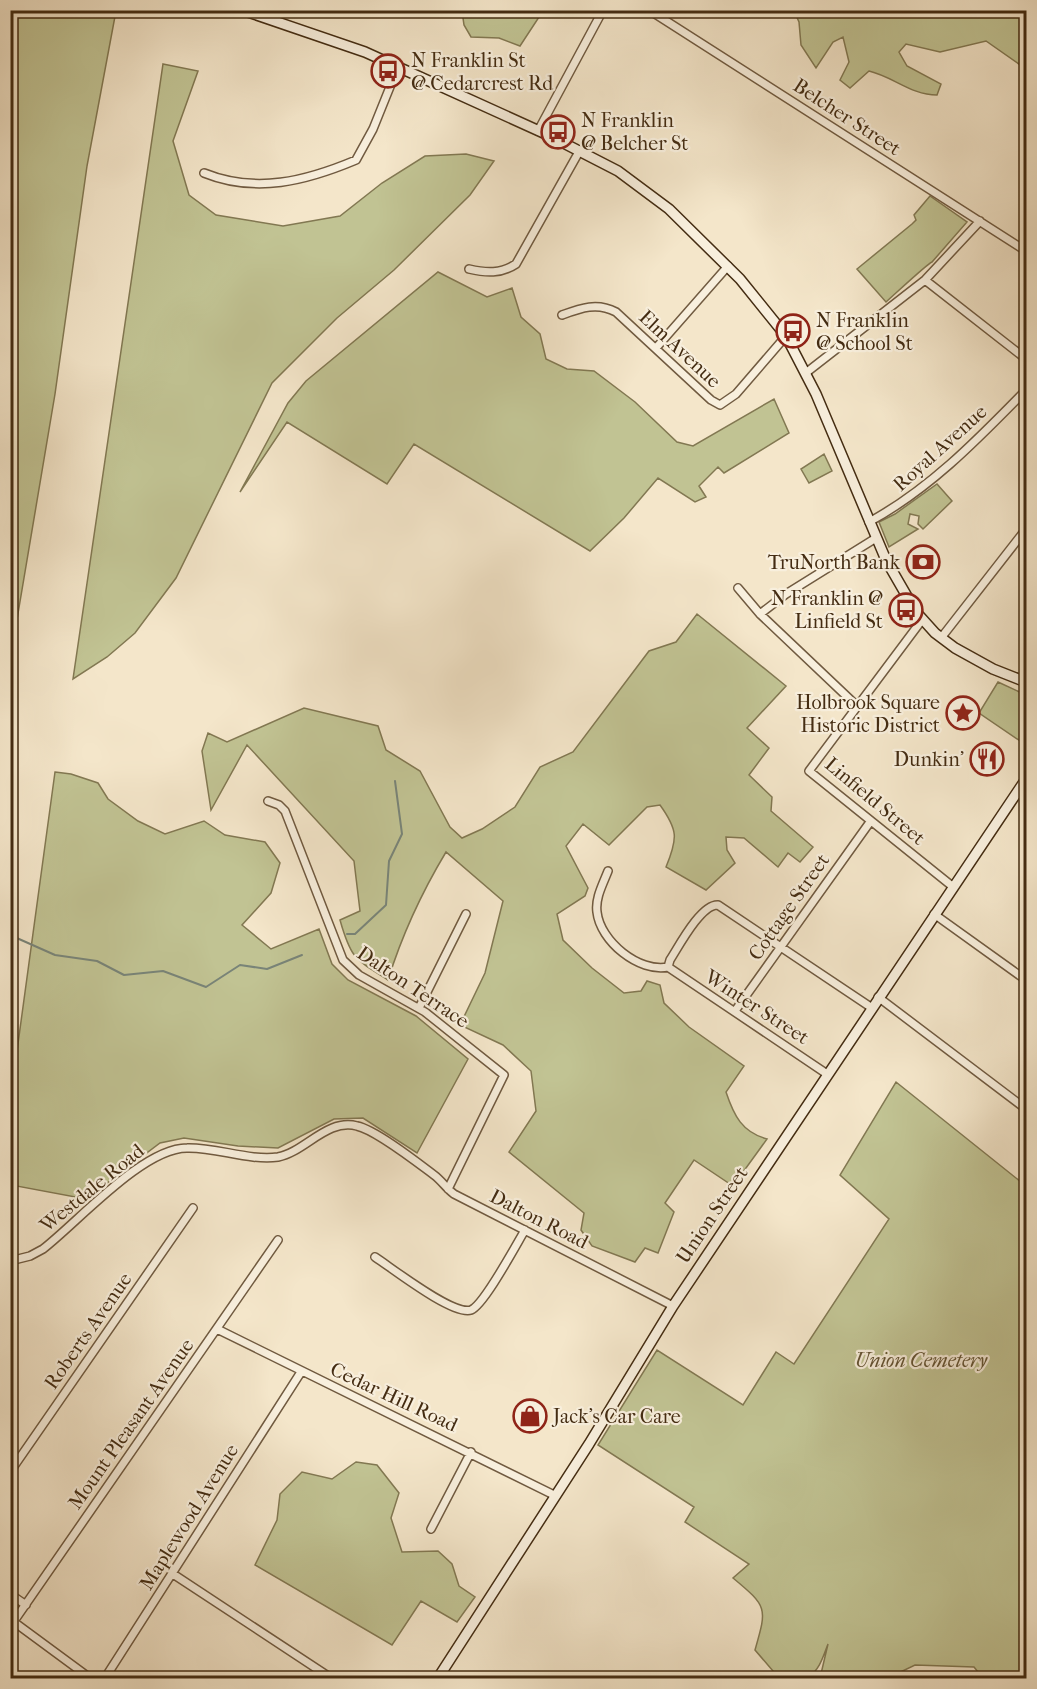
<svg xmlns="http://www.w3.org/2000/svg" width="1037" height="1689" font-family="'IM FELL French Canon',serif">
<style>
.green{fill:#c1c393;stroke:#827852;stroke-width:1.5}
.lines{fill:none;stroke-linecap:round;stroke-linejoin:round}
.stream{stroke:#798478;stroke-width:2}
.street-casing{stroke:#705a40;stroke-width:10}
.secondary-casing{stroke:#442c12;stroke-width:12}
.street{stroke:#f8efdd;stroke-width:7}
.secondary{stroke:#f8efdd;stroke-width:9}
.labels{text-anchor:middle;dominant-baseline:central;stroke-width:4.5;stroke-linejoin:round;paint-order:stroke}
.poi-label{font-size:20px;fill:#442c12;stroke:#f8efdd;text-anchor:start}
.street-label{font-size:20px;fill:#442c12;stroke:#f8efdd}
.park-label{font-size:20px;font-style:italic;fill:#635232;stroke:#f8efdd}
</style>
<rect width="100%" height="100%" fill="#f4e6ca"/>
<filter id="stains"><feTurbulence type="fractalNoise" baseFrequency=".00333" numOctaves="4"/><feColorMatrix values="0 0 0 0 .2 0 0 0 0 .09 0 0 0 0 .02 0 0 0 .5 -.17"/></filter>
<radialGradient id="worn" r=".72"><stop offset=".6" stop-color="#630" stop-opacity="0"/><stop offset="1" stop-color="#630" stop-opacity=".3"/></radialGradient>
<path class="green" d="M19,11H116L87,166L55,394L11,655L10,20Z
M462,11V10L543,11L520,46L499,38L471,37L464,25Z
M794,11H1026V69L986,41L940,52L906,44L899,52L907,66L941,84L937,95C911,95 894,77 869,71L850,88L840,80L849,62L843,37L833,42L816,68L801,45L799,22Z
M163,64L198,71L173,141L189,195L216,215L283,226L340,216L382,183L425,156L466,154L494,161L470,195L394,270L337,318L272,383L176,578L135,633L107,657L73,679Z
M930,196L967,222L932,262C927,264 894,295 886,302L857,269L912,224L916,220L914,215Z
M438,272L487,297L512,288L521,317L540,334L546,359L567,369L594,371L635,402L677,442L693,446L774,399L789,433L724,473L718,467L699,486L706,497L695,502L658,478L624,518L590,551L414,444L387,484L287,422L240,492L288,403L306,381Z
M824,454L832,471L809,483L801,469Z
M937,484L952,501L923,529L918,524L919,516L910,514L908,524L918,529L889,547L879,522L895,514Z
M697,614L786,686L747,728L769,748L749,775L772,797L771,811L813,847L800,862L788,853L778,867L744,838L726,837L727,850L735,863L706,890L666,867C678,838 678,830 660,805L647,807L609,845L583,824L566,846L588,888L585,896L557,914L563,940L592,968L624,993L641,991L647,981L660,985L664,1003L689,1027L744,1066L726,1092C734,1116 742,1132 767,1139L733,1186L694,1160L665,1203L674,1212L658,1253L645,1248L635,1262L592,1246L581,1230L584,1213L509,1152L536,1111L531,1071L503,1045L460,1025L485,973L503,901L446,852C422,892 402,935 388,980C355,959 351,959 340,920L360,911L354,861L247,745L211,810L202,751L208,733L227,742L304,708L378,726L386,750L420,771L450,827L462,838L482,829L515,807L540,767L573,752L649,651L676,642Z
M998,682L1026,695V745L979,713Z
M55,772L71,774L98,783L108,799L138,821L165,834L204,821L225,835L265,842L280,863L271,893L242,925L271,949L319,929L332,964L348,980L416,1016L468,1059L417,1153L363,1118L334,1119L278,1148L238,1146L184,1138L160,1143L86,1199L11,1185V1095Z
M896,1082L1026,1186V1678H983L974,1667L915,1665L888,1678H820L828,1644C823,1657 820,1669 808,1678H779L755,1650C767,1608 768,1607 733,1578L749,1564L685,1522L694,1507L598,1445L657,1350L743,1405L776,1352L794,1364L889,1219L840,1175Z
M356,1462L377,1465L399,1493L391,1518L402,1552L438,1551L452,1564L459,1586L475,1597L457,1622L421,1601L392,1645L255,1565L277,1520L280,1494L302,1472L332,1479Z"/>
<g class="lines">
<path class="stream" d="M347,934H355L386,905L389,861L402,834L395,781
M10,935L55,955L97,961L124,975L163,971L206,987L240,965L267,969L302,955"/>
<defs>
<path id="street" d="M649,10L1026,251
M538,131L603,10
M204,173C256,194 306,181 356,160L373,129L398,67
M469,269C486,273 501,274 516,264L580,150
M925,280L1026,359
M562,315C581,308 597,302 616,312L711,400L720,405L736,394L786,336
M656,348L728,266
M807,372L925,280L980,221
M869,522C930,489 978,439 1026,390
M738,588L760,614L857,706
M760,614L786,594L876,538
M922,620L809,771L952,886
M941,638L1026,529
M268,801L279,805L285,811L343,960L359,975L425,1012L504,1075L448,1189
M608,871C603,884 595,898 597,912C600,941 639,973 668,967
M934,914L1026,980
M668,967L670,960C679,946 701,904 718,905L872,1008
M668,967L827,1074
M878,997L1026,1109
M419,1008L466,914
M735,1011L870,822
M375,1257C392,1268 453,1316 471,1310C484,1305 516,1245 525,1230
M10,1261L30,1256L43,1249C79,1221 143,1148 187,1148C216,1147 249,1161 278,1157C305,1152 327,1118 357,1126C376,1130 418,1163 434,1175C442,1181 446,1188 454,1194L673,1306
M217,1329L556,1496
M10,1472L193,1208
M431,1529L471,1452
M173,1574L331,1678
M10,1594L26,1605
M14,1622L90,1678
M10,1627L278,1240
M105,1678L301,1372"/>
<path id="secondary" d="M242,10L365,52L548,135L618,171L669,209L740,279L786,336L816,394L886,560L916,612L935,633L955,648L993,669L1026,682
M438,1678L589,1444L673,1306L1026,779"/>
</defs>
<use href="#street" class="street-casing"/>
<use href="#secondary" class="secondary-casing"/>
<use href="#street" class="street"/>
<use href="#secondary" class="secondary"/>
</g>
<defs>
<symbol id="bus-ring" viewBox="-11 -11 22 22"><circle r="9.5" fill="#f8efdd" stroke="#8f2418" stroke-width="1.5"/><path d="M-5-6H5V4H4V6H2V4H-2V6H-4V4H-5ZM-3.5-4V0h7V-4ZM-3.5 1.2v1.5H-2V1.2ZM2 1.2v1.5H3.5V1.2Z" fill="#8f2418"/></symbol>
<symbol id="bank-ring" viewBox="-11 -11 22 22"><circle r="9.5" fill="#f8efdd" stroke="#8f2418" stroke-width="1.5"/><path d="M-6-4H6V4H-6ZM0-2.3a2.3 2.3 0 1 0 0 4.6a2.3 2.3 0 1 0 0-4.6Z" fill="#8f2418"/></symbol>
<symbol id="sight-ring" viewBox="-11 -11 22 22"><circle r="9.5" fill="#f8efdd" stroke="#8f2418" stroke-width="1.5"/><path d="M0-6L1.8-2.2L6-1.7L2.9 1.2L3.7 5.4L0 3.3L-3.7 5.4L-2.9 1.2L-6-1.7L-1.8-2.2Z" fill="#8f2418"/></symbol>
<symbol id="restaurant-ring" viewBox="-11 -11 22 22"><circle r="9.5" fill="#f8efdd" stroke="#8f2418" stroke-width="1.5"/><path d="M-5-6h1v4h1v-4h1v4h1v-4h1v5L-1.5 .5V6h-2V.5L-5-1ZM5-6V6H3V1.5H1.5Q1.5-4 5-6Z" fill="#8f2418"/></symbol>
<symbol id="shop-ring" viewBox="-11 -11 22 22"><circle r="9.5" fill="#f8efdd" stroke="#8f2418" stroke-width="1.5"/><path d="M-5-2.5h2.3a2.7 3.5 0 0 1 5.4 0H5L5.5 6h-11ZM-1.5-2.5h3a1.5 2.3 0 0 0-3 0Z" fill="#8f2418"/></symbol>
</defs>
<g fill-rule="evenodd">
<use href="#bus-ring" x="369" y="52" width="38" height="38"/>
<use href="#bus-ring" x="539" y="113" width="38" height="38"/>
<use href="#bus-ring" x="774" y="312" width="38" height="38"/>
<use href="#bank-ring" x="904" y="543" width="38" height="38"/>
<use href="#bus-ring" x="887" y="591" width="38" height="38"/>
<use href="#sight-ring" x="944" y="694" width="38" height="38"/>
<use href="#restaurant-ring" x="968" y="740" width="38" height="38"/>
<use href="#shop-ring" x="511" y="1397" width="38" height="38"/>
</g>
<g class="labels">
<g class="poi-label">
<text x="411" y="60">N Franklin St<tspan x="411" dy="23">@ Cedarcrest Rd</tspan></text>
<text x="581" y="120">N Franklin<tspan x="581" dy="23">@ Belcher St</tspan></text>
<text x="816" y="320">N Franklin<tspan x="816" dy="23">@ School St</tspan></text>
<text x="900" y="562" text-anchor="end">TruNorth Bank</text>
<text x="883" y="598" text-anchor="end">N Franklin @<tspan x="883" dy="23">Linfield St</tspan></text>
<text x="940" y="702" text-anchor="end">Holbrook Square<tspan x="940" dy="23">Historic District</tspan></text>
<text x="964" y="759" text-anchor="end">Dunkin'</text>
<text x="553" y="1416">Jack's Car Care</text>
</g>
<g class="street-label">
<text transform="translate(847 117) rotate(33)">Belcher Street</text>
<text transform="translate(680 349) rotate(43)">Elm Avenue</text>
<text transform="translate(940 448) rotate(-42)">Royal Avenue</text>
<text transform="translate(875 801) rotate(40)">Linfield Street</text>
<text transform="translate(789 907) rotate(-55)">Cottage Street</text>
<text transform="translate(413 987) rotate(34)">Dalton Terrace</text>
<text transform="translate(757 1007) rotate(33)">Winter Street</text>
<text transform="translate(92 1188) rotate(-39)">Westdale Road</text>
<text transform="translate(712 1215) rotate(-56)">Union Street</text>
<text transform="translate(539 1219) rotate(27)">Dalton Road</text>
<text transform="translate(88 1331) rotate(-55)">Roberts Avenue</text>
<text transform="translate(394 1397) rotate(25)">Cedar Hill Road</text>
<text transform="translate(131 1424) rotate(-55)">Mount Pleasant Avenue</text>
<text transform="translate(189 1517) rotate(-58)">Maplewood Avenue</text>
</g>
<g class="park-label">
<text x="921" y="1360">Union Cemetery</text>
</g>
</g>
<rect width="1037" height="1689" fill="none" stroke="#f4e6ca" stroke-width="36"/>
<rect x="12" y="12" width="1013" height="1665" fill="none" stroke="#442c12" stroke-width="3"/>
<rect x="18" y="18" width="1001" height="1653" fill="none" stroke="#442c12" stroke-width="1.5"/>
<rect width="100%" height="100%" filter="url(#stains)"/>
<rect width="100%" height="100%" fill="url(#worn)"/>
</svg>
